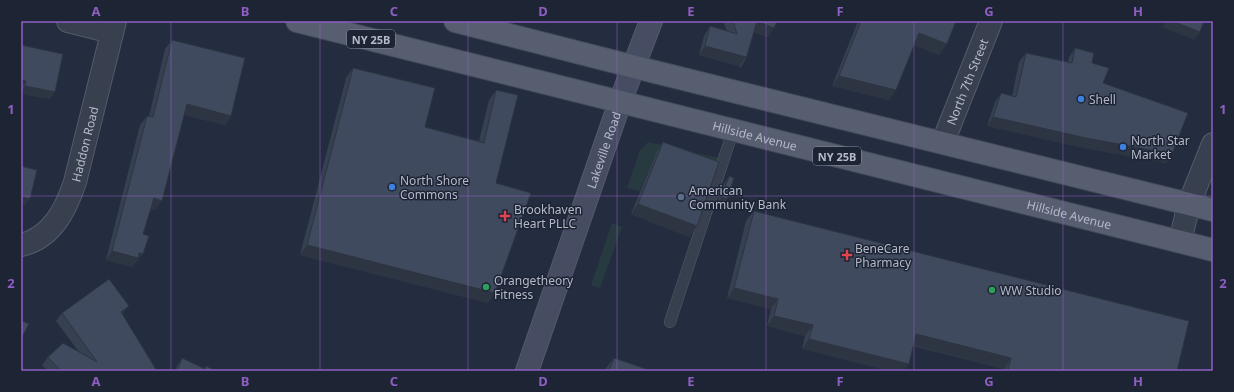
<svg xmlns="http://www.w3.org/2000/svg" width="1234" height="392" font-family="'Noto Sans',sans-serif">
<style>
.green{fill:#263a40}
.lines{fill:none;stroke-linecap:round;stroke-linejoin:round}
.service-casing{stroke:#535a6a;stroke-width:12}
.minor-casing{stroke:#535a6a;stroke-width:24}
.secondary-casing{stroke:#535a6a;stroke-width:24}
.primary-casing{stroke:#424858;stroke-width:24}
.service{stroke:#383f4f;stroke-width:11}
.minor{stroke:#383f4f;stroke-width:22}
.secondary{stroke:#464d62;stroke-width:22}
.primary{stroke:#565e6f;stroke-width:22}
.wall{fill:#374051}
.shaded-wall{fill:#2d3442}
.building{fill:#404a5e;stroke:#2d3442}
.grid{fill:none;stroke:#8f5ec3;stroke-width:1;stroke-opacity:0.55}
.shop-dot{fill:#3f7fe0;stroke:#1d2434;stroke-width:1.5}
.service-dot{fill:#5c6f8a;stroke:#1d2434;stroke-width:1.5}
.health-dot{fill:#e0444e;stroke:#1d2434;stroke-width:1.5}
.leisure-dot{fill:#2e9e5b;stroke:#1d2434;stroke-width:1.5}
.labels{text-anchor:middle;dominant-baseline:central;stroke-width:3;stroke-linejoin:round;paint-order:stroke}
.shield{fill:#1d2434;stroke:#878d9d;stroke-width:1}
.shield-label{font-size:11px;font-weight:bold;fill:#b5baca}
.street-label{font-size:12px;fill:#b5baca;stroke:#1d2434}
.poi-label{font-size:12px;fill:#b5baca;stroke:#1d2434;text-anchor:start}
.neatline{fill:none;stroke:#8f5ec3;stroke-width:1.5}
.grid-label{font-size:13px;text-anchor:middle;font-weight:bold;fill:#8f5ec3}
</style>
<rect width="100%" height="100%" fill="#242c3f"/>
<path class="green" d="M648,142L720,158L707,170L656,153L640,191L627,188L640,150Z
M612,223L622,227L600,288L591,285Z"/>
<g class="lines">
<defs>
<path id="service" d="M670,322L733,131"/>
<g id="minor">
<path d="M68,21L112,32"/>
<path id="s1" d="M943,142L991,21"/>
<path d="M1180,241L1189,204L1213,144"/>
<path id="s2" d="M21,245C52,238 66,209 75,182L115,21"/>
</g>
<g id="secondary">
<path id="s3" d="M527,371L620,102L651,21"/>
</g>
<g id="primary">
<path id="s4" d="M297,21L1213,250"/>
<path d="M455,21L635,67L1213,210"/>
</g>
</defs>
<use href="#service" class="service-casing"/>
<use href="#minor" class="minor-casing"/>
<use href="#secondary" class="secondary-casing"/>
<use href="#primary" class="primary-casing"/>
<use href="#service" class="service"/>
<use href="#minor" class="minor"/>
<use href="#secondary" class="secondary"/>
<use href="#primary" class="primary"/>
</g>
<path class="wall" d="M723,21H777L768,37L754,32L746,59L740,68L739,66L699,55L704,36L710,26L727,31Z
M858,21H956L939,55L914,45L896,90L889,100L832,86Z
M172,40L231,116L225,125L184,115L155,210L151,209L143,234L136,263H135L132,267L106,260L140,125L147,116H149L165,49Z
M21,45L50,99L21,94Z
M1075,48L1092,63L1103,83L1172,154L1166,163L1079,147L987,126L995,102L1001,93L1012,96L1019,62L1026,53L1068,62L1069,57Z
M353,68L425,127L479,141L489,100L496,90V183L488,303L300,255L346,78Z
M663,142L697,226L689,237L631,214L656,153Z
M729,176L720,209L715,208L722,187Z
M754,211L1177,371H1003L1004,369L913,346L802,349L805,336L767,326L771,309L727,298L746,221Z
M62,313L123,314L122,315L157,371H48L42,365L48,357L79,352L56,321Z
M182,358L204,368L206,366L216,371H175L177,366Z
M614,358L652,371H606V368Z"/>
<path class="shaded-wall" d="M757,21L774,28L768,37L751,30Z
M1166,21H1172L1200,32L1194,40L1162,27Z
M919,33L947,44L939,55L911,43Z
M705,46L746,57L739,66L699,55Z
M839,76L896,90L889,100L832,86Z
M21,80L26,81L21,88Z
M25,86L55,92L50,99L21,94V92Z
M187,104L231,116L225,125L181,114Z
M993,117L1172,154L1166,163L1079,147L987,126Z
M21,197L30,199L24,206L21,205Z
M722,197L727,199L720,209L715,208Z
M154,198L162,201L155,210L147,208Z
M638,204L697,226L689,237L631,214Z
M307,245L495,293L488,303L300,255Z
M112,251L139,253L143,254L136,263H135L132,267L106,260Z
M734,288L778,299L771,309L727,298Z
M129,306L123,314L115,320L121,312Z
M774,316L813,325L805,336L767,326Z
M916,334L1011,358L1004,369L909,344Z
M809,339L909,364L904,371H888L802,349Z"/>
<path class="building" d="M733,21H777L774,28L757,21L746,59V57L705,46L710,26L737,34Z
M861,21H956L947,44L919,33L896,90L839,76Z
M1172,21H1204L1200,32Z
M172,40L245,58L231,116L187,104L162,201L154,198L143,234L149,236L143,254L139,253L138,258L112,251L147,116L153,117Z
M21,45L63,54L55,92L25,86L26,81L21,80Z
M1075,48L1094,53L1092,63L1109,68L1103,83L1188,113L1172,154L1086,138L993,117L1001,93L1016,97L1026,53L1072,63Z
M353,68L435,88L425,127L484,143L496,90L518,95L496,183L531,193L495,293L307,245Z
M663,142L719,162L697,226L638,204Z
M21,166L37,170L30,199L21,197Z
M729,176L734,178L727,199L722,197Z
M754,211L1189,321L1177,371H1008L1011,358L916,334L909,364L809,339L813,325L774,316L778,299L734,288Z
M109,279L129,306L121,312L157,371H59L60,370L48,357L63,343L97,362L62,313Z
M21,320L29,324L21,339Z
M182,358L205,369L206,366L216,371H177Z
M614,358L652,371H609Z"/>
<path class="grid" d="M171,21V371M320,21V371M468,21V371M617,21V371M766,21V371M914,21V371M1063,21V371M21,196H1213"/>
<g class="shop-dot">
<circle cx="1081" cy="99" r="4"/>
<circle cx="1123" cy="147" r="4"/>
<circle cx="392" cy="187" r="4"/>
</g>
<circle class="service-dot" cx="681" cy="197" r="4"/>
<g class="health-dot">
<path d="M503 210h4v4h4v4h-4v4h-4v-4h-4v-4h4z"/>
<path d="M845 249h4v4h4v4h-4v4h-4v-4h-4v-4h4z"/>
</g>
<g class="leisure-dot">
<circle cx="486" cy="287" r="4"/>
<circle cx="992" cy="290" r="4"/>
</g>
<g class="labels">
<g class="shield">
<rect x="347" y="30" width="48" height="18" rx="3"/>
<rect x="813" y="147" width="48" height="18" rx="3"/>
</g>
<g class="shield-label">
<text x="371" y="39">NY 25B</text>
<text x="837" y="156">NY 25B</text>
</g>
<g class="street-label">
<text stroke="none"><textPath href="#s1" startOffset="65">North 7th Street</textPath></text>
<text stroke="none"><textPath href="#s4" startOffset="472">Hillside Avenue</textPath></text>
<text stroke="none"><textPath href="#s2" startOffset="126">Haddon Road</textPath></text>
<text stroke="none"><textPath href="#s3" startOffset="234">Lakeville Road</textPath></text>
<text stroke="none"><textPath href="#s4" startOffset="796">Hillside Avenue</textPath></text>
</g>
<g class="poi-label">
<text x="1089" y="99">Shell</text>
<text x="1131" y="140">North Star<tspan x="1131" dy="14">Market</tspan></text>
<text x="400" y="180">North Shore<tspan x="400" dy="14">Commons</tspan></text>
<text x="689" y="190">American<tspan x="689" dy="14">Community Bank</tspan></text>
<text x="514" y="209">Brookhaven<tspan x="514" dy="14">Heart PLLC</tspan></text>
<text x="855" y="248">BeneCare<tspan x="855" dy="14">Pharmacy</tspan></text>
<text x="494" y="280">Orangetheory<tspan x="494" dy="14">Fitness</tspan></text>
<text x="1000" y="290">WW Studio</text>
</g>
</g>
<rect width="1234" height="392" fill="none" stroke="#1d2434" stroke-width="44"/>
<rect x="22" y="22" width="1190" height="348" class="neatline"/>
<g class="grid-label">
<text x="96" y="16">A</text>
<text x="245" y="16">B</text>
<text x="394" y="16">C</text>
<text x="543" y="16">D</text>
<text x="691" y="16">E</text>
<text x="840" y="16">F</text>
<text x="989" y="16">G</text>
<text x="1138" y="16">H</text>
<text x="11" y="114">1</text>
<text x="1223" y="114">1</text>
<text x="11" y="288">2</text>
<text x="1223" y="288">2</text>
<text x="96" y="386">A</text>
<text x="245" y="386">B</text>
<text x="394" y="386">C</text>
<text x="543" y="386">D</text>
<text x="691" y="386">E</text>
<text x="840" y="386">F</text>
<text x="989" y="386">G</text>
<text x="1138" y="386">H</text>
</g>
</svg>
